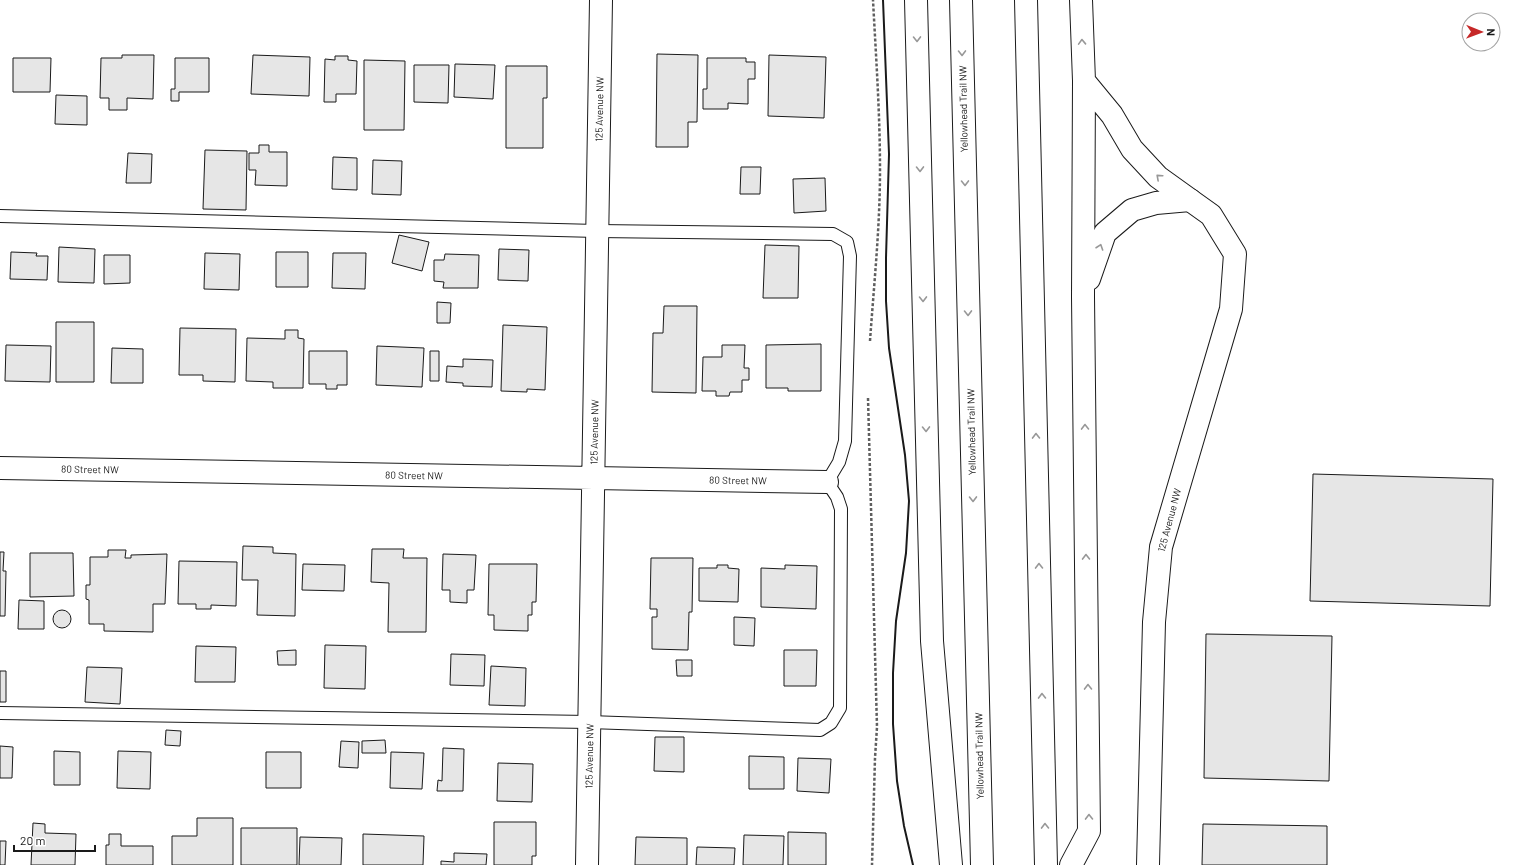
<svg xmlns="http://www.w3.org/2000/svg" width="1513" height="865" font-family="Barlow,sans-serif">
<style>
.building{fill:#e6e6e6;stroke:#1a1a1a}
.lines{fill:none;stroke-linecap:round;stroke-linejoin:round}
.service-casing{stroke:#1a1a1a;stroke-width:14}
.minor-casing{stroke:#1a1a1a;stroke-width:24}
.tertiary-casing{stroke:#1a1a1a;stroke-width:24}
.motorway-casing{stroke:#1a1a1a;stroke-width:24}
.path{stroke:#5f5f5f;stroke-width:2.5;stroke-dasharray:3 2;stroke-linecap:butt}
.service{stroke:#fff;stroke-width:12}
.minor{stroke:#fff;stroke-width:22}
.tertiary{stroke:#fff;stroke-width:22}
.motorway{stroke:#fff;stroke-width:22}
.wall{stroke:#1a1a1a;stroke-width:2}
.oneway{stroke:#989898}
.labels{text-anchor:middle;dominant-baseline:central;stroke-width:3;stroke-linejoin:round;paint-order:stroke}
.street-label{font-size:10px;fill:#1a1a1a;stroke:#fff}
</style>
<rect width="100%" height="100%" fill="#fff"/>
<path class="building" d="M657,54L698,55L697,122H688V147H656Z
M122,55H154L153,99L127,98V110H109V98H100L101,58H122Z
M253,55L310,57L309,96L251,94Z
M769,55L826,57L824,118L768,116Z
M335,56H348V60L357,61L356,94H336V102H324L325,59L335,60Z
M13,58H51L50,92H13Z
M175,58H209V92H179V101H171V89H175Z
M707,58H746V62H755V79H748V104L728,103V109H703V89H707Z
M364,60L405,61L404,130H364Z
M455,64L495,65L493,99L454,97Z
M414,65H449L448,103L414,102Z
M506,66H547V98H543V148H506Z
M56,95L87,96V125L55,124Z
M259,145H269V152H287V186L255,185L256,170H249V153H259Z
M205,150L247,151L246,210L203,209Z
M128,153L152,154L151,183H126Z
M333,157L357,158V190L332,189Z
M373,160L402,161L401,195L372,194Z
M741,167H761L760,194H740Z
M825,178L826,211L794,213L793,179Z
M399,235L429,242L422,271L392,263Z
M765,245L799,246L798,298H763Z
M59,247L95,249L94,283L58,282Z
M499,249L529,250L528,281L498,280Z
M11,252L37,253L36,256H48L47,280L10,279Z
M276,252H308V287H276Z
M205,253L240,254L239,290L204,289Z
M333,253H366L365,289L332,288Z
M445,254L479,255L478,288H443L444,282L434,281V260H444Z
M104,255H130V283L104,284Z
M437,302L451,303L450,323H437Z
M664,306H697L696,393L652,392L653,333H663Z
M56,322H94V382H56Z
M503,325L547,327L545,390L527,389V392L501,391Z
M180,328L236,329L235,382L203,381V375H179Z
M285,330H298V338L304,339L303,388H273V382L246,381L247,338L285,339Z
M821,344V391H788V388H766V345Z
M6,345L51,346L50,382L5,381Z
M722,345H745L744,368H749V380H742V392H730L729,396H716V391H702L703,357H722Z
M377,346L424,348L422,387L376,385Z
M112,348L143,349V383H111Z
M309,351H347V385H337V389H326V384H309Z
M430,351H439V381H430Z
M463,359L493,360L492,387L463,386V383L446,382L447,366L463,367Z
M1313,474L1493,479L1490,606L1310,601Z
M243,546L273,547V553L296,554L295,616L257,615L258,580H242Z
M372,549H404L403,558H427L426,632H388L389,583L371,582Z
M108,550H126L125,558H131V555L167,554L165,604H153V632L104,631V624H89V600L86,599V585H90V557H108Z
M0,552H4L3,571H6L5,616H0Z
M30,553H73L74,596L30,597Z
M443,554L476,555L474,590H467V603L450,602V590H442Z
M651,558H693L692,612H689L688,650L652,649V617H657V609H650Z
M179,561L237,562L236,606L211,605V609H196V604H178Z
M303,564L345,565L344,591L302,590Z
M489,564H537L536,602H532V615H528V631L494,630V615H488Z
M717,565H728V568L739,569L738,602L699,601V568H717Z
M785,565L817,566L816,609L761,607V568L785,569Z
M19,600L44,601V629H18Z
M53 619a9 9 0 1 1 18 0a9 9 0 1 1-18 0Z
M734,617L755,618L754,646L734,645Z
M1206,634L1332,636L1329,781L1204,778Z
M325,645L366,646L365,689L324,688Z
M196,646L236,647L235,682H195Z
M296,650V665H278L277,651Z
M784,650H817L816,686H784Z
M451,654L485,655L484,686L450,685Z
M676,660H692V676H677Z
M491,666L526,668L525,706L489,705Z
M87,667L122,668L120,704L85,702Z
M0,671H6V702H0Z
M166,730L181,731L180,746L165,745Z
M655,737H684V772L654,771Z
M385,740L386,753H362V741Z
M341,741L359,742L358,768L339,767Z
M0,746L13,747L12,778H0Z
M443,748L464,749L463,791H437L438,780L442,781Z
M54,751L80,752V785H54Z
M118,751L151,752L150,789L117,788Z
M266,752H301V788H266Z
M391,752L424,753L422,789L390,788Z
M749,756L784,757V789H749Z
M798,758L831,759L829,793L797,791Z
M498,763L533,764L532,802L497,801Z
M197,818H233V865H172V836H197Z
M494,822H536V856H532V865H494Z
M33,823L45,824V833L76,834L75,865H31Z
M1203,824L1327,826V865H1202Z
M241,828H297V865H241Z
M788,832L826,833V865H788Z
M109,834H121V846H153V865H106V845H109Z
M363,834L424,836L423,865H363Z
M744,835L784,836L783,865H743Z
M300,837L342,838L341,865H299Z
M636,837L687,838V865H635Z
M0,841H6L5,865H0Z
M697,847L735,848L734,865H696Z
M454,853L487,854L486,865H441V861L454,862Z"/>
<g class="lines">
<defs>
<path id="service" d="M0,216L597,231L833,234L847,242L850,256L845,441L839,462L827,482L837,497L841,509L840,708L831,723L820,730L589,722L0,713"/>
<path id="minor" d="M0,468L827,482
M587,865L601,0"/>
<path id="tertiary" d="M1148,865L1154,622L1161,547L1231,309L1235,254L1211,215L1190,200"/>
<path id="motorway" d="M916,0L932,641L951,865
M961,0L982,865
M1026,0L1046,865
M1084,81L1112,115L1132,149L1158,177L1190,200
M1089,279L1105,233L1132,210L1156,203L1190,200
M1071,865L1089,831L1083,297L1084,81L1081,0"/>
</defs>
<use href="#service" class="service-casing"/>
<use href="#minor" class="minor-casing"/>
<use href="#tertiary" class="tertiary-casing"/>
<use href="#motorway" class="motorway-casing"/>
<path class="path" d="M870,341C874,284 880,227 880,170C880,114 876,57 873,0
M868,398L877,727L875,758L872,865"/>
<use href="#service" class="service"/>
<use href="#minor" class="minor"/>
<use href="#tertiary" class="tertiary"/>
<use href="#motorway" class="motorway"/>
<path class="wall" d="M883,0L889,154L886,258V301L889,348L905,455L909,501L906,553L896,621L893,673V724L897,781L904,826L913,865"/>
</g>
<defs><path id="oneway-chevron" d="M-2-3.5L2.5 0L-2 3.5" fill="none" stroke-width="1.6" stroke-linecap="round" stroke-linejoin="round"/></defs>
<g class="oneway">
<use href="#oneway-chevron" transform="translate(917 39) rotate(89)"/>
<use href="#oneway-chevron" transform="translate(1082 42) rotate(-92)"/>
<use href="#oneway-chevron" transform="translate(962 53) rotate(89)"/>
<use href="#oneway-chevron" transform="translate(920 169) rotate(89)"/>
<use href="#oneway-chevron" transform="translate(1159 177) rotate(-138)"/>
<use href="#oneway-chevron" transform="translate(965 183) rotate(89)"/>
<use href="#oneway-chevron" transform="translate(1100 247) rotate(-71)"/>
<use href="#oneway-chevron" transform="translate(923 299) rotate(89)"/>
<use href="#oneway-chevron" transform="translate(968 313) rotate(89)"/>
<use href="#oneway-chevron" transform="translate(1085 427) rotate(-91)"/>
<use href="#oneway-chevron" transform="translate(926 429) rotate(89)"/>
<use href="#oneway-chevron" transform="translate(1036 436) rotate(-91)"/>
<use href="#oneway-chevron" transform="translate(973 499) rotate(89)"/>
<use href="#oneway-chevron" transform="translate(1086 557) rotate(-91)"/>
<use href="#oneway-chevron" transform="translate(1039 566) rotate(-91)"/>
<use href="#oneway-chevron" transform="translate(1088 687) rotate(-91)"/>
<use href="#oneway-chevron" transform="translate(1042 696) rotate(-91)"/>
<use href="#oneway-chevron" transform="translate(1089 817) rotate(-91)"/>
<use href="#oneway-chevron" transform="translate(1045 826) rotate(-91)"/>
</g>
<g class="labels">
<g class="street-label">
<text transform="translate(599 109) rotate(-89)">125 Avenue NW</text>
<text transform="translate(963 109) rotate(-91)">Yellowhead Trail NW</text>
<text transform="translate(594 432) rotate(-89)">125 Avenue NW</text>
<text transform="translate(971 432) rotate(-91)">Yellowhead Trail NW</text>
<text transform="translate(90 469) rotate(1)">80 Street NW</text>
<text transform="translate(414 475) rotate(1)">80 Street NW</text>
<text transform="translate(738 480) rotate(1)">80 Street NW</text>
<text transform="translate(1169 520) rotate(-75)">125 Avenue NW</text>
<text transform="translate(589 756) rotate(-89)">125 Avenue NW</text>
<text transform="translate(979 756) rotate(-91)">Yellowhead Trail NW</text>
</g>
</g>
<g transform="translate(1481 32) rotate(91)"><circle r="19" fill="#ffffff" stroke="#a3a3a3"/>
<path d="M0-3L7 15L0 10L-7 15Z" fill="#c62828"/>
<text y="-6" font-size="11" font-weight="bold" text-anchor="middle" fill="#1a1a1a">N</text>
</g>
<path d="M14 845v6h81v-6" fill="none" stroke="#1a1a1a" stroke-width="2"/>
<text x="20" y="845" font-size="12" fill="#1a1a1a" stroke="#ffffff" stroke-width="3" paint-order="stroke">20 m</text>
</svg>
